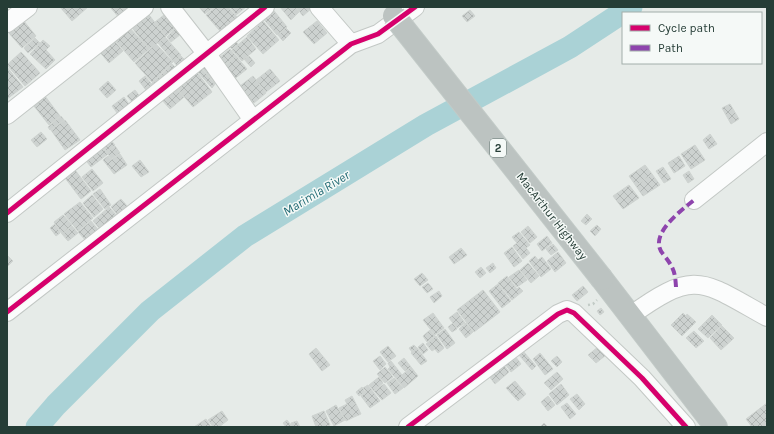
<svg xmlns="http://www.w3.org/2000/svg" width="774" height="434" font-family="Karla,sans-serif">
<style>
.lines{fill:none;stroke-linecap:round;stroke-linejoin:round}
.river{stroke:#aad2d6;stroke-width:23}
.building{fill:url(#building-cross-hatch);stroke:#cfd4d1}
.minor-casing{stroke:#c3c8c5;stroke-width:20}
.highway-casing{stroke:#c2cac7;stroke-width:24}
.path{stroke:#c2cbc6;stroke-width:2.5;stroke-dasharray:2 3;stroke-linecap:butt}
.minor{stroke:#fbfcfc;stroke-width:18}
.highway{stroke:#bcc3c1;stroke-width:22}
.highway-bridge-casing{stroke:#c2cac7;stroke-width:24;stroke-linecap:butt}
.highway-bridge{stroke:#bcc3c1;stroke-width:22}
.quiet{stroke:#8e44ad;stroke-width:4;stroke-dasharray:8 4;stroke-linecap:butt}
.cycleway-casing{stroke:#f5f9f7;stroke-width:8}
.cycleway{stroke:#d6006c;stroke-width:5}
.labels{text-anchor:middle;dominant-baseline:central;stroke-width:3;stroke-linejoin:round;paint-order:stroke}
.shield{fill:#f5f9f7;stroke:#637570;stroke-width:1}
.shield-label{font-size:11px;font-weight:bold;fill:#253d36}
.street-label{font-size:12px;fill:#253d36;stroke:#f5f9f7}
.water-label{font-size:13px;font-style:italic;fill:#226b75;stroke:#f5f9f7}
</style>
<defs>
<pattern id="building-cross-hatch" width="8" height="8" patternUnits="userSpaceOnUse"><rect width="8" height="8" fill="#cdd2d0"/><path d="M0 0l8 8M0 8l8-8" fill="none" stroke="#b0b5b3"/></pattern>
</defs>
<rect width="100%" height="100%" fill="#e6ebe8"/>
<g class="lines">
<path class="river" d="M37,427L56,405L150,311L245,236L426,125L570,47L631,7"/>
</g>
<path class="building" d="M60,7H88L72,21Z
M110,7H132L120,19Z
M199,7H214L205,14Z
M215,7H228L237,17L220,31L206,15Z
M230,7H246L236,15Z
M271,7L287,27L277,35L261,16Z
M280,7H295L299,12L291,20Z
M296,7H313L303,16Z
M470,10L475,16L467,22L462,16Z
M146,11L166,37L149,49L129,24Z
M164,15L175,28L166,36L155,22Z
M23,20L36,36L22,48L8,32Z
M263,21L279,40L263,54L247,36Z
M317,21L327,33L314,44L303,32Z
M128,26L149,49L134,62L114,39Z
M176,28L181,34L171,42L167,37Z
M286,28L291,33L283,41L278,35Z
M231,36L238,44L232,49L225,41Z
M165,37L181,55L174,62L158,43Z
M247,37L256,49L242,61L232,50Z
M35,38L40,43L28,53L24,48Z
M112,38L123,51L109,63L98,50Z
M43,40L50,46L46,50L55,60L46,69L30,54Z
M156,44L173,62L152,82L135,63Z
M230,49L236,56L225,65L219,58Z
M21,52L40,73L25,86L7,65Z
M181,56L186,61L179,68L174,62Z
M236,56L247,69L233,80L223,68Z
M249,56L255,63L251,67L244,59Z
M207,63L221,80L216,84L201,67Z
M172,64L177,69L157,88L152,83Z
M7,67L23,87L7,99Z
M200,67L215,84L212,88L196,70Z
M270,69L280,81L266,92L256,80Z
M196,71L212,92L193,107L176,87Z
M145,76L156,89L149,94L139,81Z
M253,76L266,93L254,103L240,86Z
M108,81L116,90L107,98L99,89Z
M175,87L184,97L170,109L161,99Z
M135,90L141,98L134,104L127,96Z
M42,92L60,116L49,125L30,101Z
M124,97L133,110L120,117L112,106Z
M730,104L739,119L731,124L722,108Z
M61,116L64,120L50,130L48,127Z
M65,120L80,140L65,150L51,130Z
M41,132L47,139L37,147L31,140Z
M710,134L717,144L709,149L703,140Z
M109,138L115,145L107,152L101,145Z
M695,145L705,160L691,169L681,154Z
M101,146L108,154L91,167L84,158Z
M115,146L120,153L111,159L107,152Z
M120,154L127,165L114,174L103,160L108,156L111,160Z
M679,156L685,166L674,173L668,163Z
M140,160L149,172L141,177L132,166Z
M645,165L652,174L636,186L629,176Z
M72,166L91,191L81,199L62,174Z
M663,167L671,179L664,183L656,171Z
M92,169L103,183L93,191L82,177Z
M689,171L694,179L688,183L683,175Z
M652,174L660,185L643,196L636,186Z
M629,185L639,198L623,209L613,196Z
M100,189L111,205L105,209L93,194Z
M92,195L103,209L94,217L83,203Z
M121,199L128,207L118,215L111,207Z
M80,202L93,218L78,231L64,214Z
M109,207L118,217L102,231L93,221Z
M587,214L592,219L586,225L581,221Z
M63,215L72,225L62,234L54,222Z
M91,221L100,232L88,243L78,232Z
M55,224L60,233L56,236L50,228Z
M597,225L601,229L595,236L590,231Z
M72,226L78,233L68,241L62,234Z
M528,226L537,237L530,243L521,232Z
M519,232L530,245L526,248L530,253L523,259L513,246L517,243L512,237Z
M547,236L552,243L542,251L537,244Z
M553,244L558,250L551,255L546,249Z
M512,247L522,261L514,267L504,253Z
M461,248L467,255L454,264L449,257Z
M558,252L566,263L555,272L547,261Z
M7,255L13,261L7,267Z
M535,256L538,260L542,257L551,269L541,277L529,261Z
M493,263L496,268L490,273L486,268Z
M528,263L539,276L531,283L520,270Z
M481,267L486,273L480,278L475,272Z
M519,270L527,280L517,287L509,277Z
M422,273L428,280L420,286L414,279Z
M507,276L517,289L519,287L523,291L512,300L498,283Z
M428,283L433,289L427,293L422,287Z
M498,284L511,301L502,308L489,291Z
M583,286L588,292L577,301L572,295Z
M483,290L500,312L474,332L457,310Z
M439,291L442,296L434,303L430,297Z
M601,308L604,312L600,315L597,311Z
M457,312L465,323L457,328L449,318Z
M433,313L444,328L435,335L423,320Z
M683,313L686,316L687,314L696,322L682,336L671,325Z
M712,315L722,325L708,338L698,329Z
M453,323L457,329L452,332L448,327Z
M466,323L473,332L466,338L459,329Z
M722,326L734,338L721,350L710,338Z
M445,329L455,343L447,349L437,335Z
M430,330L435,336L427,342L423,336Z
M694,331L704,341L696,348L686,338Z
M436,336L444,348L438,353L435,349L432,351L426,344Z
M423,343L428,350L423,354L418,347Z
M414,345L417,348L412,352L409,348Z
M388,346L396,356L388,362L380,352Z
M598,347L606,355L596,363L588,355Z
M316,348L330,365L322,371L309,354Z
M417,348L427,361L421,365L411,353Z
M523,351L536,366L532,370L519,355Z
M540,353L553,369L545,375L533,359Z
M380,356L386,364L380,370L373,361Z
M515,356L521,364L511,372L505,364Z
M557,356L562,362L557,367L551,361Z
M404,358L411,367L405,371L398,363Z
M391,361L402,375L411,367L418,376L404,388L388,369L390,367L388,363Z
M504,365L509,372L495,384L489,376Z
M385,367L393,377L385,383L377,374Z
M557,372L563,379L551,390L544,383Z
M379,377L383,383L374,391L369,385Z
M394,378L403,388L395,394L387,383Z
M515,381L526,394L518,401L506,388Z
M384,384L391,393L382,400L374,391Z
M561,384L569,395L557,405L549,394Z
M368,385L380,401L370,408L361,396L366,391L363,388Z
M362,387L365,392L359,396L356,392Z
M577,394L585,404L579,410L570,399Z
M352,396L361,414L354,417L345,400Z
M548,396L555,405L548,411L541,402Z
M567,403L576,414L570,419L561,407Z
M767,403V425L764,427H752L746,419Z
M347,404L354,417L346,421L339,408Z
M336,405L345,420L334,426L326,411Z
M222,411L228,420L219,427H213L208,420Z
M324,411L330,425L325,427H316L312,416Z
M206,419L211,427H194Z
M287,420L291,425L289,427H286L283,423Z
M297,421L300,427H292L291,423Z
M544,423L548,427H540Z"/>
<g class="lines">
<defs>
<path id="minor" d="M170,7L206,53L253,120
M319,7L351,44
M7,23L28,7
M7,115L144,7
M694,200L767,142
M7,213L265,7
M7,312L351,44L378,34L415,7
M630,316C696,268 702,281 767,317
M408,427L558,314L567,310L574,313L642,378L686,427"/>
<path id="highway" d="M602,279L716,427"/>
</defs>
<use href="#minor" class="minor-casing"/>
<use href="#highway" class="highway-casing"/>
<path class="path" d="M588,305L593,304L597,300"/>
<use href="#minor" class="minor"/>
<use href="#highway" class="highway"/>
<defs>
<path id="highway-bridge" d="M394,16L602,279"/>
</defs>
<use href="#highway-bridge" class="highway-bridge-casing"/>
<use href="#highway-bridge" class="highway-bridge"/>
<path class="quiet" d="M676,287C675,270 673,267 663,254C647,235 682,210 694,200"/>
<defs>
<path id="cycleway" d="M7,213L265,7
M7,312L351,44L378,34L415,7
M408,427L558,314L567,310L574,313L642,378L686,427"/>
</defs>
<use href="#cycleway" class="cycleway-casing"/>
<use href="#cycleway" class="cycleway"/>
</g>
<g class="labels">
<rect class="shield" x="490" y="139" width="16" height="18" rx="3"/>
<g class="shield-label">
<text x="498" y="148">2</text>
</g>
<g class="street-label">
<text transform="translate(552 216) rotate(52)">MacArthur Highway</text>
</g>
<g class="water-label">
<text transform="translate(316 193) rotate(-31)">Marimla River</text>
</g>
</g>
<rect width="774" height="434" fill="none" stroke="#253d36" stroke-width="16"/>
<rect x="622" y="12" width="140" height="52" fill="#f5f9f7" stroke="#a2aeaa"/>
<rect x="630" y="25" width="20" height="6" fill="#d6006c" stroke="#a2aeaa"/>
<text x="658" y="32" font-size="12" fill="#253d36">Cycle path</text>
<rect x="630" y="45" width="20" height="6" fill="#8e44ad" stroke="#a2aeaa"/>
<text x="658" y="52" font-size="12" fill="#253d36">Path</text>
</svg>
